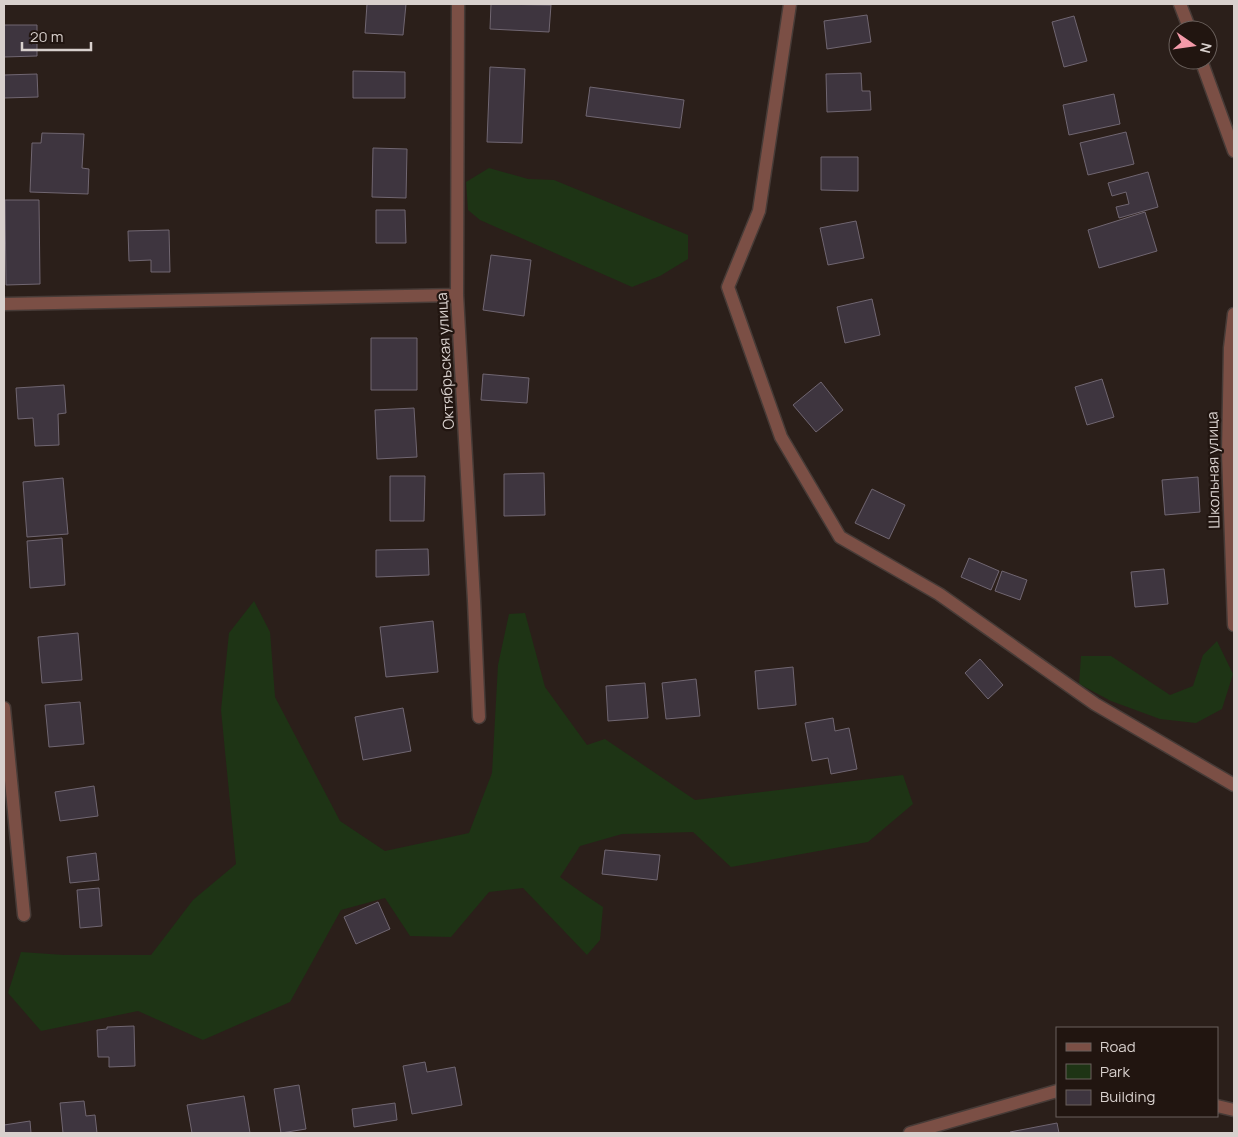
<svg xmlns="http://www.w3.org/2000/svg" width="1238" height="1137" font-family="Manrope,sans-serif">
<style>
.green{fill:#1e3415}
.building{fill:#3e353f;stroke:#706671}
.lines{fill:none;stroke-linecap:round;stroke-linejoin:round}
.minor-casing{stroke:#473b37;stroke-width:15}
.minor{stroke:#7b4f45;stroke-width:12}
.labels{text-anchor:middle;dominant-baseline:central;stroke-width:4.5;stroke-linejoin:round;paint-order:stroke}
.street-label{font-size:15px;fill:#d8d0cd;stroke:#211510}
</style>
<rect width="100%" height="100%" fill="#2b1f1a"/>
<path class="green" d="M489,168L528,179L554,180L688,235V259L660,276L632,287L480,220L468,210L466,182Z
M254,601L270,632L275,697L340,821L385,851L469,833L492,773L498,665L509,614L525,613L545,687L587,745L605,739L695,800L903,775L913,804L868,842L731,867L693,832L622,834L580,846L560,877L585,895L603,907L600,940L587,955L523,888L489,892L451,937L410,936L385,898L341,910L290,1002L203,1040L138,1011L41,1031L8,993L21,952L64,955H151L193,900L236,864L221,710L229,633Z
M1217,641L1233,674L1222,709L1196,723L1160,719L1111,701L1079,684L1081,656H1111L1170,695L1193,686L1203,655Z"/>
<path class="building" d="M367,4H406L403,35L365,33Z
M491,4L551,5L549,32L490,29Z
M867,15L871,42L827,49L824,21Z
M1074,16L1087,61L1064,67L1052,22Z
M4,25H37V56L4,57Z
M490,67L525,69L522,143L487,142Z
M353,71L405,72V98H353Z
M861,73L862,91H870L871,110L827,112L826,74Z
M37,74L38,97L4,98V75Z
M590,87L684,100L680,128L586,116Z
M1114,94L1120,124L1069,135L1063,105Z
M1126,132L1134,164L1088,175L1080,143Z
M42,133L84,134L82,168L89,169L88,194L30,192L32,143H41Z
M373,148L407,149L406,198L372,197Z
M821,157H858V191L821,190Z
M1148,172L1158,207L1119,218L1116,207L1129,204L1126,192L1112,196L1108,183Z
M5,200H39L40,284L6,285Z
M376,210H405L406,243H376Z
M1145,212L1157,251L1099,268L1088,230Z
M856,221L864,258L828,265L820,228Z
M169,230L170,272H151V260L129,261L128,231Z
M491,255L531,260L524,316L483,310Z
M872,299L880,335L845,343L837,307Z
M371,338H417V390H371Z
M483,374L529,378L527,403L481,400Z
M1102,379L1114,417L1087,425L1075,387Z
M821,382L843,410L816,432L793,405Z
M64,385L66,413L58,414L59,445L35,446L33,418L18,419L16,388Z
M414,408L417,457L377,459L375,410Z
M544,473L545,515L504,516V474Z
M390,476H425L424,521H390Z
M1198,477L1200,512L1165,515L1162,480Z
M63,478L68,534L27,537L23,482Z
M872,489L905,505L889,539L855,523Z
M62,538L65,585L30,588L27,541Z
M428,549L429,575L376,577V550Z
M969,558L999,571L991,590L961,577Z
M1164,569L1168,604L1135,607L1131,572Z
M1002,571L1027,580L1020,600L995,591Z
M433,621L438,672L386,677L380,627Z
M78,633L82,680L42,683L38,637Z
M980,659L1003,685L988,699L965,673Z
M793,667L796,705L758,709L755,671Z
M696,679L700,716L666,719L662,683Z
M645,683L648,718L608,721L606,686Z
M80,702L84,744L49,747L45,705Z
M403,708L411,751L363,760L355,717Z
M833,718L835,731L849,728L857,769L831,774L828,758L812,761L805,723Z
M94,786L98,816L60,821L55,792Z
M605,850L660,855L657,880L602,874Z
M96,853L99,880L70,883L67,857Z
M99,888L102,926L80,928L77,890Z
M378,902L390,929L356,944L344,917Z
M134,1026L135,1066L109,1067V1057H98L97,1030L107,1029V1027Z
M425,1062L427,1072L455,1067L462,1105L412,1114L403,1066Z
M299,1085L306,1129L281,1133L274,1089Z
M244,1096L250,1133H192L187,1105Z
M84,1101L86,1116L95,1115L97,1133H63L60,1103Z
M395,1103L397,1120L354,1127L352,1109Z
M30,1121L31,1133H4V1125Z
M1057,1123L1059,1133H1010V1132Z"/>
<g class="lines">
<defs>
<path id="minor" d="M458,4L457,295L474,601L479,717
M790,4L759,211L728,287L781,437L840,537L939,594L1095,704L1234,785
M1180,4L1190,30
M1201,60L1234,151
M4,304L457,295
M1234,314L1230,348L1228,453L1234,625
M4,708L24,915
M1217,1106L1234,1110
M910,1133L1057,1091"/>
</defs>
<use href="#minor" class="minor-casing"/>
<use href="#minor" class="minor"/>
</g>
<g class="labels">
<g class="street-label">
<text transform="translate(445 361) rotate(-93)">Октябрьская улица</text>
<text transform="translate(1213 470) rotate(-91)">Школьная улица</text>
</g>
</g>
<rect width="1238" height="1137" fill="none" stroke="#d8d0cd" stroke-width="10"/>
<rect x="1056" y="1027" width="162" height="90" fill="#211510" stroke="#6a605c"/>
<rect x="1066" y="1043" width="25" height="8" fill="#7b4f45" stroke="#6a605c"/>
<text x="1100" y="1052" font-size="15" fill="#d8d0cd">Road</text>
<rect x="1066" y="1064" width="25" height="15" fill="#1e3415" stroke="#6a605c"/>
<text x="1100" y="1077" font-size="15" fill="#d8d0cd">Park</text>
<rect x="1066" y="1090" width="25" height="15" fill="#3e353f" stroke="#6a605c"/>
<text x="1100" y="1102" font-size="15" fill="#d8d0cd">Building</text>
<g transform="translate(1193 45) rotate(103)"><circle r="24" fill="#211510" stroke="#6a605c"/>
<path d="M0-4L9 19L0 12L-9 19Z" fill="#f39aa9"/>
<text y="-8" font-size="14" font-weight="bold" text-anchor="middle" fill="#d8d0cd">N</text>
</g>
<path d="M22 42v8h69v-8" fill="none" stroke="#d8d0cd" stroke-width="2.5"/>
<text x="30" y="42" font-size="15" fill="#d8d0cd" stroke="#211510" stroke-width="4" paint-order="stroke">20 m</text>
</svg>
